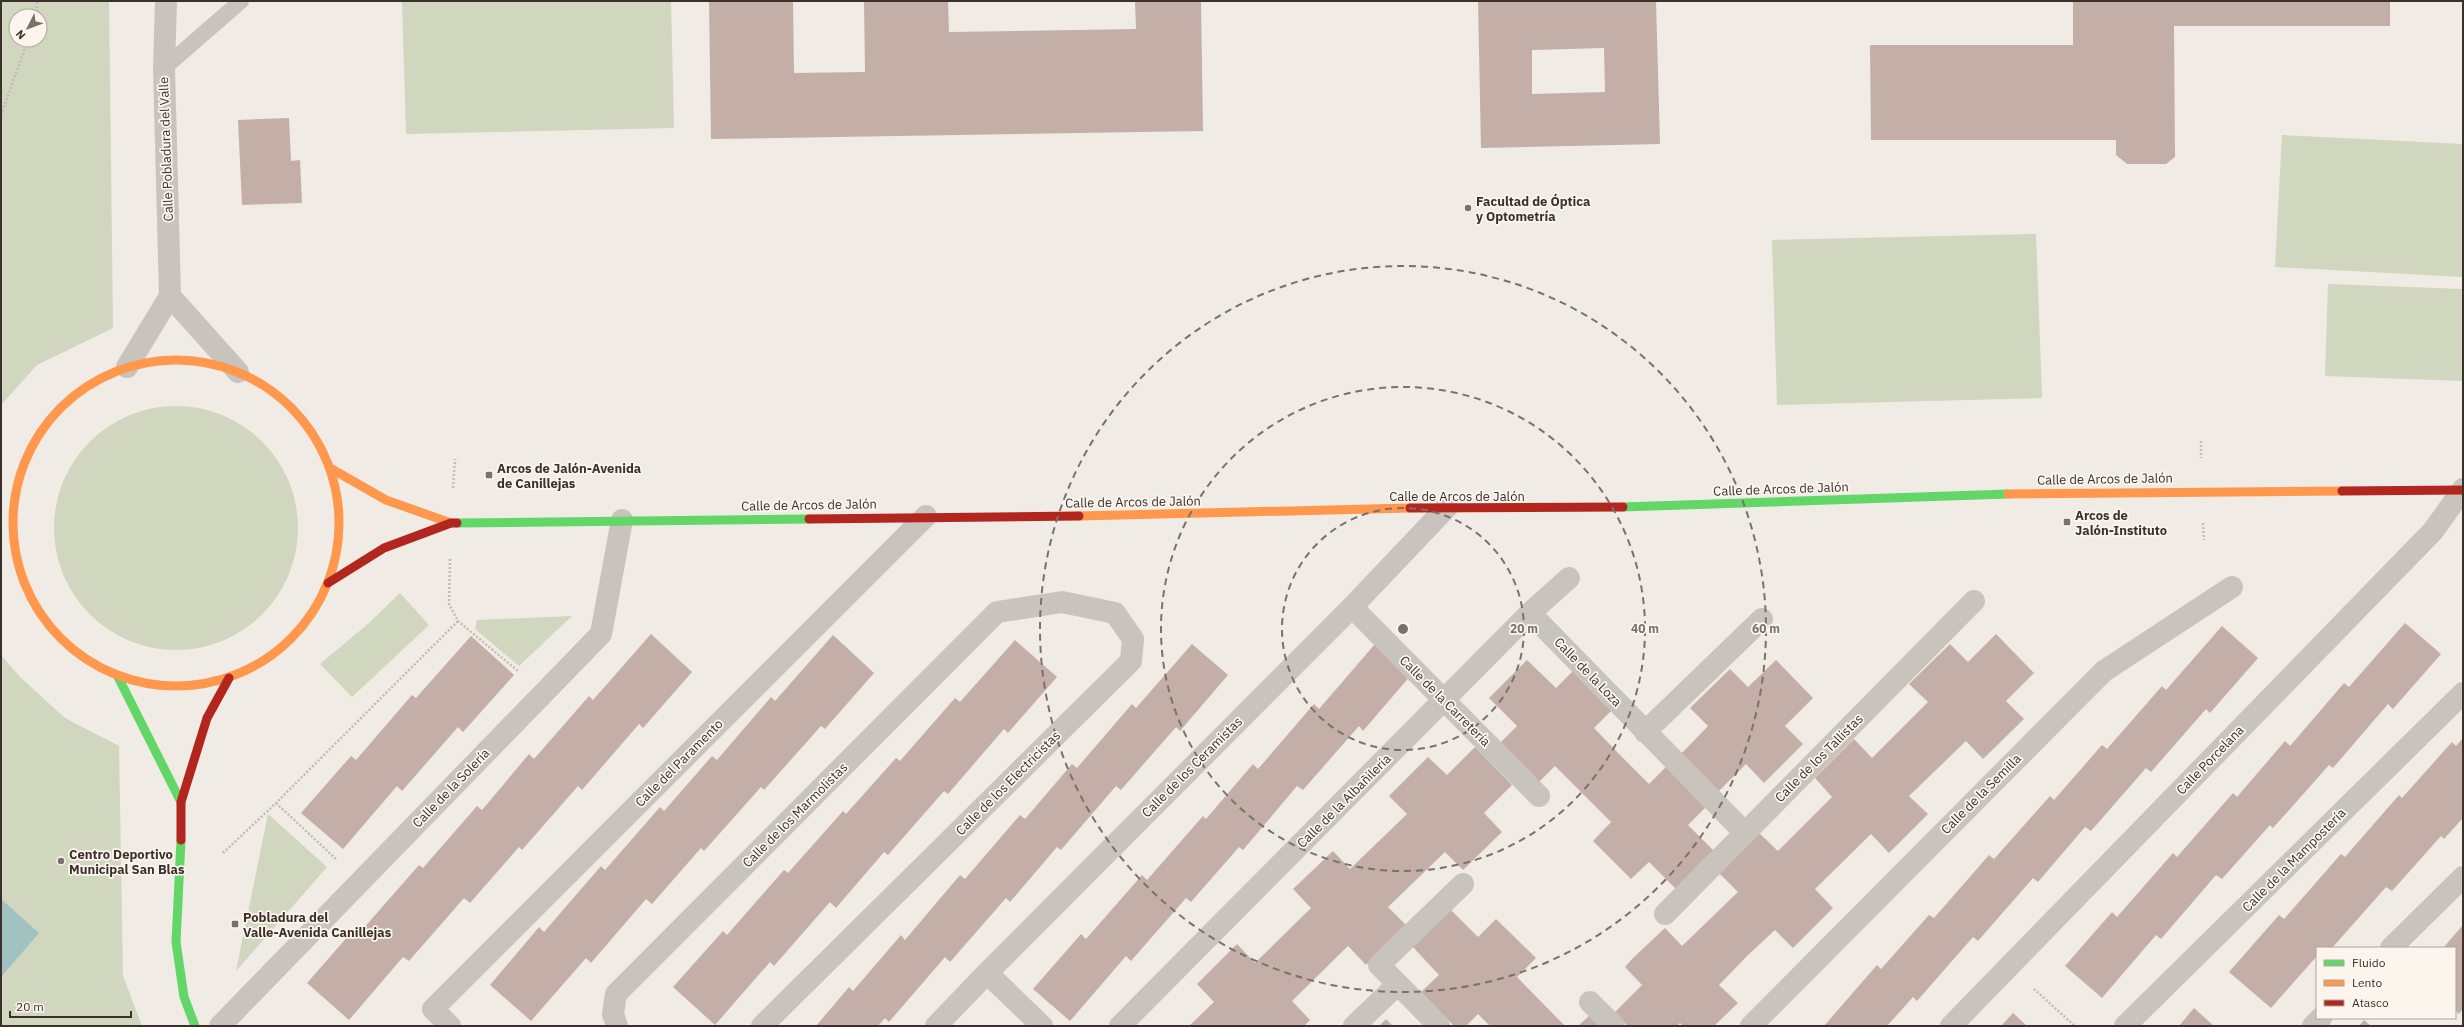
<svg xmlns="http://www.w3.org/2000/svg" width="2464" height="1027" font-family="'IBM Plex Sans',sans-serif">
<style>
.green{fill:#d1d6bf;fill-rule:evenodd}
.water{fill:#a1c2c1}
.building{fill:#c3afa7;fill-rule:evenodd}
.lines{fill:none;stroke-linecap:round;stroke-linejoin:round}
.path{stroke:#c2bbb6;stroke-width:2.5;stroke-dasharray:2 2;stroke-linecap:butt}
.lane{stroke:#c9c3be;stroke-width:16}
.street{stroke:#c9c3be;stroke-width:22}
.fast{stroke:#63d668;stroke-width:9}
.slow{stroke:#ff974d;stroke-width:9}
.jam{stroke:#b3261e;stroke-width:9}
.ring{fill:none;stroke:#7a716c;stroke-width:2;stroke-dasharray:7 5}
.poi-dot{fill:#7a716c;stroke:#fbf5ee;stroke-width:1.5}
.labels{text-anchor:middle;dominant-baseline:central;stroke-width:3.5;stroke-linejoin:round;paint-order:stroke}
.street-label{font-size:13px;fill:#3b302b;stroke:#fbf5ee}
.poi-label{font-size:13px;font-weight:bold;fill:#3b302b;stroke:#fbf5ee;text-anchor:start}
.centre{fill:#7a716c;stroke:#fbf5ee;stroke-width:2}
.ring-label{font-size:12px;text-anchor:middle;font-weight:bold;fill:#7a716c;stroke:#fbf5ee;stroke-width:3.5;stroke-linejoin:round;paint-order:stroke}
</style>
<rect width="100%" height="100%" fill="#f0ebe5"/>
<path class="green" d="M1,1H109L113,328L37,365L1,405ZM16,16H40V40H16Z
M402,1H671L674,128L406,134Z
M2282,135L2463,144V277L2275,267Z
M2036,234L2042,398L1777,405L1772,240Z
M2328,284L2463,289V381L2325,376Z
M54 528a122 122 0 1 1 244 0a122 122 0 1 1-244 0Z
M400,593L429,625L352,697L320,664L369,623Z
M572,616L519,666L475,629L477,620Z
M1,655L20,677L65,718L119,746L123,976L142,1026H1Z
M268,814L327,867L236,971Z"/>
<path class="water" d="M1,899L39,933L1,977Z"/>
<path class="building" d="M709,1H793L794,73L865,72L864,1H948L949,32L1136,29L1135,1H1201L1203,131L711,139Z
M1478,1H1656L1660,144L1481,148ZM1604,48L1605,92L1532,94V50Z
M2073,1H2390V26H2174L2175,157L2166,164H2127L2116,155V140H1871L1870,45H2073Z
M289,118L291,161L300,160L302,203L242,205L238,120Z
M2405,623L2441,654L2393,709L2388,704L2333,768L2329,765L2273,828L2270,825L2222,879L2216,875L2161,939L2156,935L2102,998L2065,966L2112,912L2117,917L2173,853L2177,857L2233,793L2237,797L2285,741L2290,746L2344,683L2349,687Z
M2222,626L2258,658L2210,713L2206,709L2151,772L2146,768L2091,831L2085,827L2038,882L2033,878L1978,941L1973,937L1917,1001L1913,997L1887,1026H1824L1877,965L1881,969L1929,915L1934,918L1989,855L1994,859L2050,796L2054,800L2102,745L2107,749L2162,686L2166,690Z
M651,634L692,672L643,728L639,724L582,790L578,786L522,850L519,847L470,903L464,898L409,961L403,957L349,1020L307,983L357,926L362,930L419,865L423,868L477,806L482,810L529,754L534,759L589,696L593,700Z
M1996,634L2034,673L2006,701L2024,719L1983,759L1966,741L1909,796L1928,814L1889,853L1871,834L1815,889L1833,908L1793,948L1775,930L1747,956L1719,985L1738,1003L1714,1026H1683L1680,1023L1677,1026H1628L1614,1013L1642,985L1625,967L1633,958L1665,928L1682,946L1738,892L1719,873L1759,833L1778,851L1832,797L1815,778L1854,739L1872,758L1928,702L1909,684L1950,644L1968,662Z
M833,635L874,673L825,729L821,726L764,790L761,787L704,851L701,848L652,904L646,899L591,963L586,958L531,1021L490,985L539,927L544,932L601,866L605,870L660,807L664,811L712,756L717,760L771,697L775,701Z
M471,636L514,675L463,732L458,727L402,791L397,786L343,849L301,813L351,756L356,760L412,695L416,698Z
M1015,640L1057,677L1008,733L1004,729L948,794L944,791L888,855L884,852L836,908L830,902L774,966L770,962L715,1025L673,987L723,931L727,935L784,870L788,873L843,811L846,814L896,758L900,761L955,698L960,702Z
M1192,644L1228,675L1180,731L1176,727L1121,790L1116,786L1061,850L1057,847L1010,902L1006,898L950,962L945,957L889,1022L885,1018L878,1026H816L849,987L853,991L901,935L905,940L960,875L965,879L1020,815L1025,819L1072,764L1077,768L1132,704L1136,708Z
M1375,644L1411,675L1363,731L1359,726L1303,790L1297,786L1243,850L1239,847L1191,902L1186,898L1131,961L1126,956L1070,1021L1033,989L1081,934L1086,939L1142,875L1147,880L1203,816L1206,819L1253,764L1258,769L1314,704L1319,709Z
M1527,660L1556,688L1573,671L1612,710L1594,728L1621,756L1649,784L1667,766L1707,806L1688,825L1715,852L1677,890L1649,862L1631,879L1593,841L1611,822L1555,766L1537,784L1499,744L1517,726L1489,698Z
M1776,660L1813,698L1785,726L1803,744L1764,783L1746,764L1718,792L1680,755L1708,726L1690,708L1730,669L1748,687Z
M2463,738V818L2444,839L2441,836L2392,891L2386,887L2332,948H2317V956L2271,1008L2229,972L2279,915L2284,919L2341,854L2345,857L2399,795L2402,798L2452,742L2456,746Z
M1475,747L1512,785L1484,813L1502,832L1463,870L1445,852L1388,907L1406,925L1387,945L1366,965L1348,946L1292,1001L1310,1020L1304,1026H1189L1214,1002L1197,984L1237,944L1255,963L1311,908L1293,889L1333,851L1350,869L1407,814L1389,796L1428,757L1447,775Z
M1450,909L1478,937L1496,919L1536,958L1517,977L1565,1026H1490L1478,1014L1466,1026H1454L1421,992L1439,975L1412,946Z
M2463,925V1009L2459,1014L2455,1010V948H2443Z
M2194,1008L2214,1026H2179Z
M2013,1013L2027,1026H2001Z
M1590,1015L1601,1026H1578Z
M1386,1019L1393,1026H1379Z
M2364,1020L2371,1026H2359Z"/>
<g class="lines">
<path class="path" d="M37,16V1
M1,115L28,40
M2201,441V458
M453,488L455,459
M2203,523L2204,540
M450,559L449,604L458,621L519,672
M276,803L336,859
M223,853L276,803L458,621
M2034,989L2075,1026"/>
<path class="lane" d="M164,68L241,1"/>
<path class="street" d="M170,296L238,372
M127,367L170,296L164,68L166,1
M1352,607L1539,796
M1530,613L1745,833
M1645,732L1762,619
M1665,914L1974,601
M2391,948L2463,877
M987,973L1042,1026
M1590,1002L1614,1026
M220,1026L601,634L622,520
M450,1026L433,1009L926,516
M617,1026L613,1014L616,994L997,612L1062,602L1115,613L1133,639L1131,661L762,1026
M936,1026L987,973L1352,607L1447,507
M1120,1026L1530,613L1569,578
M1354,1026L1398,984
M1439,1026L1379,965L1463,884
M1751,1026L2104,671L2232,587
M1951,1026L2433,531L2463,489
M2125,1026L2463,693
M2313,1026L2321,1018"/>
<path class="fast" d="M1623,507L2008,494
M457,523L809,519
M117,675L181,802
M181,840L176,942L184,997L195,1026"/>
<path class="slow" d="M13 523a163 163 0 1 1 326 0a163 163 0 1 1-326 0Z
M330,468L386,500L451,523
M2008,494L2342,491
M1079,516L1410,508"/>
<path class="jam" d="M2342,491L2463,490
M1410,508L1623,507
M809,519L1079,516
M328,583L384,548L451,523H457
M181,840V802L207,718L229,678"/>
</g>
<g class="ring">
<circle cx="1403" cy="629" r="121"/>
<circle cx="1403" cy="629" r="242"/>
<circle cx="1403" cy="629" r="363"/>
</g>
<g class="poi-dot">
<circle cx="1468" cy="208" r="4"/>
<rect x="485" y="471" width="8" height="8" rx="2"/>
<rect x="2063" y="518" width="8" height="8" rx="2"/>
<circle cx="61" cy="861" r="4"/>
<rect x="231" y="920" width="8" height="8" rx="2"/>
</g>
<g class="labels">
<g class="street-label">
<text transform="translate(166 149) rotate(-92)">Calle Pobladura del Valle</text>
<text transform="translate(2105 479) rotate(-1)">Calle de Arcos de Jalón</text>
<text transform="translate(1781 489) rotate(-2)">Calle de Arcos de Jalón</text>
<text x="1457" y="496">Calle de Arcos de Jalón</text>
<text transform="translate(1133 502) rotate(-1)">Calle de Arcos de Jalón</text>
<text transform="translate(809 505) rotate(-1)">Calle de Arcos de Jalón</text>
<text transform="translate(1588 672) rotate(46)">Calle de la Loza</text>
<text transform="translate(1445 701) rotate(45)">Calle de la Carretería</text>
<text transform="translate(1819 758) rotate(-45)">Calle de los Tallistas</text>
<text transform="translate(2210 760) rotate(-46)">Calle Porcelana</text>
<text transform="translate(679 763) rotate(-45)">Calle del Paramento</text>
<text transform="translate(1192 767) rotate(-45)">Calle de los Ceramistas</text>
<text transform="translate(1008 783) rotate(-45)">Calle de los Electricistas</text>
<text transform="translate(451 788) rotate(-46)">Calle de la Solería</text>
<text transform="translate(1981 794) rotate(-45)">Calle de la Semilla</text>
<text transform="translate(1344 801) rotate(-45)">Calle de la Albañilería</text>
<text transform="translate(795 815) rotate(-45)">Calle de los Marmolistas</text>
<text transform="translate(2294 860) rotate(-45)">Calle de la Mampostería</text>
</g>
<g class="poi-label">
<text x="1476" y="201">Facultad de Óptica<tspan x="1476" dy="15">y Optometría</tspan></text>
<text x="497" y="468">Arcos de Jalón-Avenida<tspan x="497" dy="15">de Canillejas</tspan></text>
<text x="2075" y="515">Arcos de<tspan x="2075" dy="15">Jalón-Instituto</tspan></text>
<text x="69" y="854">Centro Deportivo<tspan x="69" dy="15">Municipal San Blas</tspan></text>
<text x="243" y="917">Pobladura del<tspan x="243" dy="15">Valle-Avenida Canillejas</tspan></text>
</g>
</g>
<circle cx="1403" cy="629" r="6" class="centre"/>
<g class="ring-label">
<text x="1524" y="633">20 m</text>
<text x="1645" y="633">40 m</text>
<text x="1766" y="633">60 m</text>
</g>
<rect width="2464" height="1027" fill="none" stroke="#3b302b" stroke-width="4"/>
<rect x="2316" y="947" width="140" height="72" fill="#fbf5ee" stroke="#aea6a0"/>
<rect x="2324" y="960" width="20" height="6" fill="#63d668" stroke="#aea6a0"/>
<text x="2352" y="967" font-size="12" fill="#3b302b">Fluido</text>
<rect x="2324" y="980" width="20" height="6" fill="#ff974d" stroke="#aea6a0"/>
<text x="2352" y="987" font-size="12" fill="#3b302b">Lento</text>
<rect x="2324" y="1000" width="20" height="6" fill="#b3261e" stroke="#aea6a0"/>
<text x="2352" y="1007" font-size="12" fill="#3b302b">Atasco</text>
<g transform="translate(28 28) rotate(228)"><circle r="19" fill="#fbf5ee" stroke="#aea6a0"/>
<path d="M0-3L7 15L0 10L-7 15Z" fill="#7a716c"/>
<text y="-6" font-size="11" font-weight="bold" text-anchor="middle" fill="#3b302b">N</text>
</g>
<path d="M10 1011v6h121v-6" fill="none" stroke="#3b302b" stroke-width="2"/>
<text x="16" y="1011" font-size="12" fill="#3b302b" stroke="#fbf5ee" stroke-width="3" paint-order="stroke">20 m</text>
</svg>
